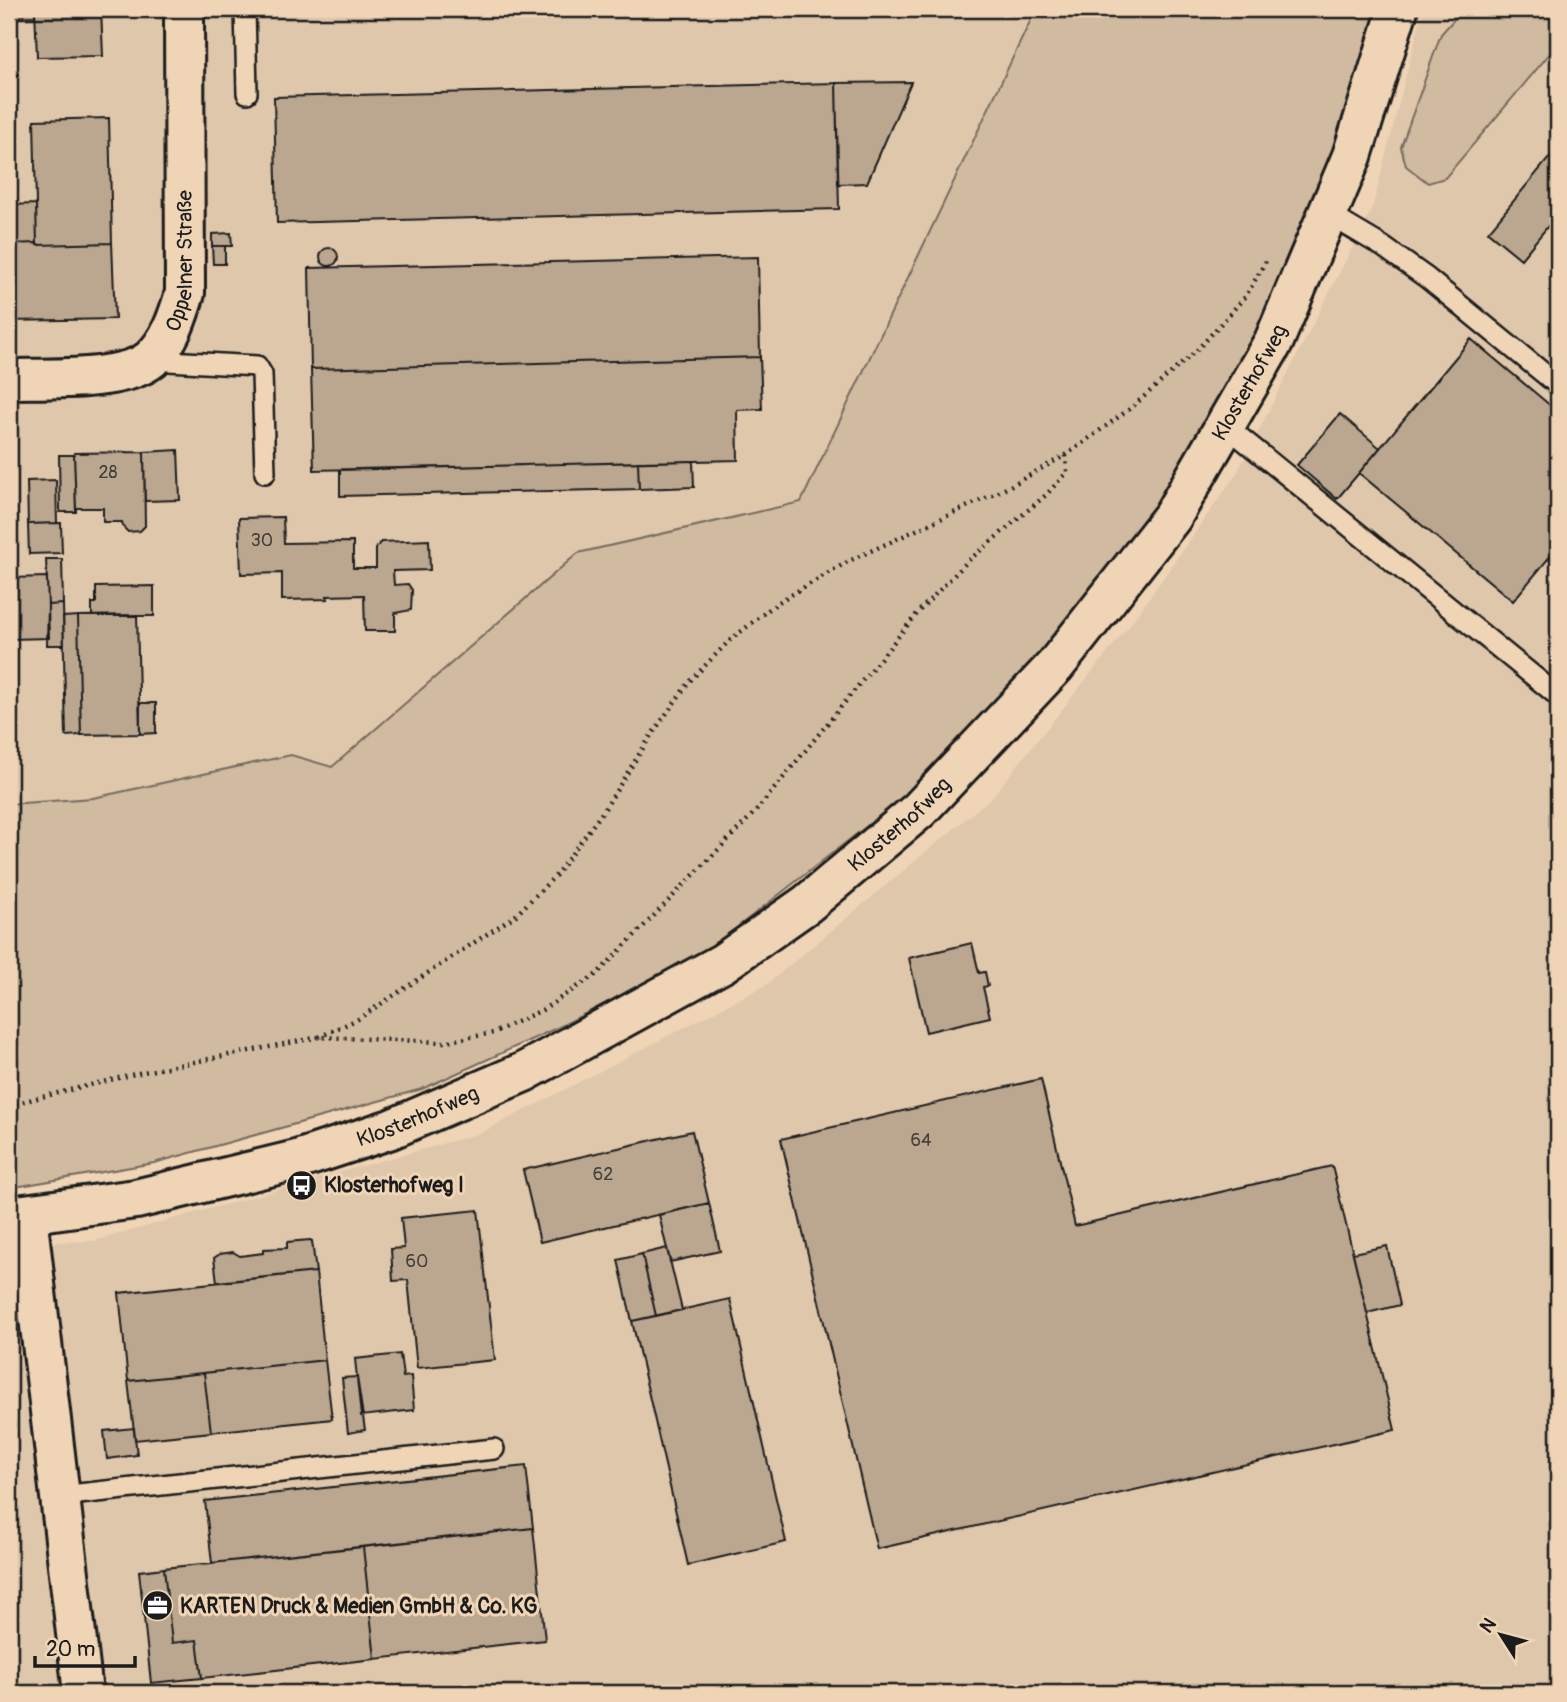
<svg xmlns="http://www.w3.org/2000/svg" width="1567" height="1702" font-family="Pangolin,sans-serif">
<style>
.built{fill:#dfc7ab}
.green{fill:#d0baa0;stroke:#766b5e;stroke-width:2}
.building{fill:#bba790;stroke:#1c1c1c;stroke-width:2}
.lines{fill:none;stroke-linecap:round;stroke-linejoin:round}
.lane-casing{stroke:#1c1c1c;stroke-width:24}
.street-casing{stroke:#1c1c1c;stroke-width:44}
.path{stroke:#1c1c1c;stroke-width:4.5;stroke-dasharray:2 5;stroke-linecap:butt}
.lane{stroke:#efd5b6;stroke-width:19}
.street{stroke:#efd5b6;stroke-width:38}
.labels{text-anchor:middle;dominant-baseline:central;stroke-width:6;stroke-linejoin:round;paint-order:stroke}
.number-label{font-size:18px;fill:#443f39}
.street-label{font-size:21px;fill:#1c1c1c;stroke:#efd5b6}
.poi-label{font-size:21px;font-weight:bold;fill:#1c1c1c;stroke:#efd5b6;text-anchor:start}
</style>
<rect width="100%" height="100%" fill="#efd5b6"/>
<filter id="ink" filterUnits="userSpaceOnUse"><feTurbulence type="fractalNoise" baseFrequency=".0143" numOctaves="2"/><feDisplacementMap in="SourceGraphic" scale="14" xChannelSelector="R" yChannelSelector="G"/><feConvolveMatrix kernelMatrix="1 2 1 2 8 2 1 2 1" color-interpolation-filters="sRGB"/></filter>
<g filter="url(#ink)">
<path class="built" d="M9,9H1036L801,502L578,553L332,767L291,755L93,798L9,804Z
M1423,9H1558V1693H9V1243L94,1241L481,1133L766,985L992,797L1132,622L1237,473L1372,209Z"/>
<path class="green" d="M1036,9H1386L1361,145L1196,473L950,761L703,954L559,1027L422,1089L154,1163L9,1188V804L93,798L291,755L332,767L578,553L801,502Z
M1463,9H1558V44L1445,178L1428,183L1406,166L1401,147L1441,34Z"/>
<path class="building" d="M9,9H10L11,43H9Z
M10,9H35V16L10,17Z
M35,9H101L103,56L37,57Z
M911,82L867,183L838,184L836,83Z
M836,83L839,209L277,223L274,97Z
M109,118L112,243L37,245L34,120Z
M1558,147V214L1521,259L1488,232Z
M36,204L37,243L9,244V205Z
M231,233L232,246H212V234Z
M37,243V245L112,243L115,319L9,321V244Z
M212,246H225V264H213Z
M320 257a9 9 0 1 1 18 0a9 9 0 1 1-18 0Z
M758,257L760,357L311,369L309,268Z
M1471,339L1558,412V547L1513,601L1359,473Z
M760,357L762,409L737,410L738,460L314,470L311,369Z
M1340,414L1380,448L1337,499L1297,465Z
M178,450L180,500L145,501L144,452Z
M144,452L145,526L140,531L128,532L123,527L122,522H103V508H76L74,453Z
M59,455H74L76,512H60Z
M693,461L694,487L639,489L638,462Z
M638,462L639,489L340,496V470Z
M56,480L57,523L28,524L27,481Z
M283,517L284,543L353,542V568H376V548L381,542L429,540L430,570L393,571L394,585L408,584L412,590L411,610L395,613V631H365L364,595L327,596L328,599L282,600V573L241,574L239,518Z
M61,523L62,553L29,554L28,524Z
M46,559H62L63,604L48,605Z
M47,577L49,638L9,639V578Z
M154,586V616H92V603H96V587Z
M63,604L64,645H47L48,605Z
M137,615L140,734L81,735L78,616Z
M78,616L81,735L66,736L63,617Z
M140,703H156V733L140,734Z
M972,943L979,973L985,972L988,986L983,987L990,1017L926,1032L909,958Z
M1041,1079L1075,1226L1332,1166L1395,1430L877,1549L781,1139Z
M692,1131L709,1203L540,1242L523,1170Z
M709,1203L720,1251L670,1262L659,1215Z
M478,1210L495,1360L417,1368L408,1280L393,1281L391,1249L404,1248L401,1218Z
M310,1240L312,1241L316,1272L217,1282L214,1258L220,1254L233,1252L240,1256L263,1253V1249L287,1248V1242Z
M1387,1246L1400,1305L1367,1313L1353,1253Z
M667,1248L682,1310L656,1316L642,1254Z
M642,1254L656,1316L632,1321L618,1260Z
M316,1272L325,1360L128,1381L119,1293Z
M730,1299L786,1542L688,1565L632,1321Z
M400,1354L403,1377L411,1376L414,1410L361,1416L355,1359Z
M325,1360L332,1419L211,1432L204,1373Z
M204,1373L211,1432L135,1440L128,1381Z
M357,1377L365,1430L348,1433L342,1378Z
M134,1428L137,1455L107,1459L104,1431Z
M526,1466L533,1528L212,1563L205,1501Z
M533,1528L545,1640L375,1659L363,1547Z
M363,1547L375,1659L202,1678L197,1640L172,1643L164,1568Z
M164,1568L172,1643L197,1640L202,1678L151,1683L139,1571Z
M545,1688L546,1693H521V1691Z"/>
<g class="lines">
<defs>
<path id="lane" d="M245,9L247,93
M1328,214L1382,246L1427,278L1558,385
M151,360L257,366L262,374L265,473
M1225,425L1558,696
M60,1496L494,1449"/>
<g id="street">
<path id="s1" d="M9,379C45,378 124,382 151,359C170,342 178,316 185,293L184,9"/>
<path d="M27,1215L83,1693"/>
<path id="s2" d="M9,1216L136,1199L297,1160L391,1129L524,1072L723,963L807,904L919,810L1055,666L1172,517L1274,341L1352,156L1398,9"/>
</g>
</defs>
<use href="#lane" class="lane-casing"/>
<use href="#street" class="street-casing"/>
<path class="path" d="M319,1037L358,1019L516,915L556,875L604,810L650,737L689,682L729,641L777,603L849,561L1001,491L1066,455L1131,408L1196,351L1246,296L1266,261
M9,1105L139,1073L319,1037L444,1042L493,1033L542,1010L597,974L757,810L920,610L968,561L1046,495L1067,472L1066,455"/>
<use href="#lane" class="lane"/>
<use href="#street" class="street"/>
</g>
</g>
<defs>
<symbol id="bus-disc" viewBox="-11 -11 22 22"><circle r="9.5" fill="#1c1c1c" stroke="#efd5b6"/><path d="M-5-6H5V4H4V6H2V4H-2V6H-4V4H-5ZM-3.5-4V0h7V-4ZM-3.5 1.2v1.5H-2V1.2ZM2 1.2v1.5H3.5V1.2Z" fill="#fff"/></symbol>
<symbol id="office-disc" viewBox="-11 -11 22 22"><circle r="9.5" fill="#1c1c1c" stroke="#efd5b6"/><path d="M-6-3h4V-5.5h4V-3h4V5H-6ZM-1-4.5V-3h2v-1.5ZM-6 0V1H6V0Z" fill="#fff"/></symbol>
</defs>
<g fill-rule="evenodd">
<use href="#bus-disc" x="284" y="1168" width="35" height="35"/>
<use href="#office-disc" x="140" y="1588" width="35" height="35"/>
</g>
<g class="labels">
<g class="number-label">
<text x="108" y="472">28</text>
<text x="262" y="540">30</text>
<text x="921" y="1140">64</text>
<text x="603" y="1174">62</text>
<text x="417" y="1261">60</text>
</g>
<g class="street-label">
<text stroke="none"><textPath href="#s1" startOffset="252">Oppelner Straße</textPath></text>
<text stroke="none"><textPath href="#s2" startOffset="1556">Klosterhofweg</textPath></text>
<text stroke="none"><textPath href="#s2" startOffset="989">Klosterhofweg</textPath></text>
<text stroke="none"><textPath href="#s2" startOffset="422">Klosterhofweg</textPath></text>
</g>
<g class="poi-label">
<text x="324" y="1185">Klosterhofweg I</text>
<text x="180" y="1606">KARTEN Druck &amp; Medien GmbH &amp; Co. KG</text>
</g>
</g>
<rect width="1567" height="1702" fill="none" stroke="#efd5b6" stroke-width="35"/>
<rect x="18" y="18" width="1532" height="1667" fill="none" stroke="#1c1c1c" stroke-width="2.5" filter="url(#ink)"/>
<g transform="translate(1501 1635) rotate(306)" stroke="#efd5b6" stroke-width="5" paint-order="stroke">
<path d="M0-5L12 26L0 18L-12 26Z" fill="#1c1c1c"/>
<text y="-10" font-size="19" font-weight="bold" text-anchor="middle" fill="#1c1c1c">N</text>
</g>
<path d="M35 1656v10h100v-10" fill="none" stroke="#1c1c1c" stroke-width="3.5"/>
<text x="46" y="1656" font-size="21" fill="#1c1c1c" stroke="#efd5b6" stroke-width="5" paint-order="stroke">20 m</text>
</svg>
